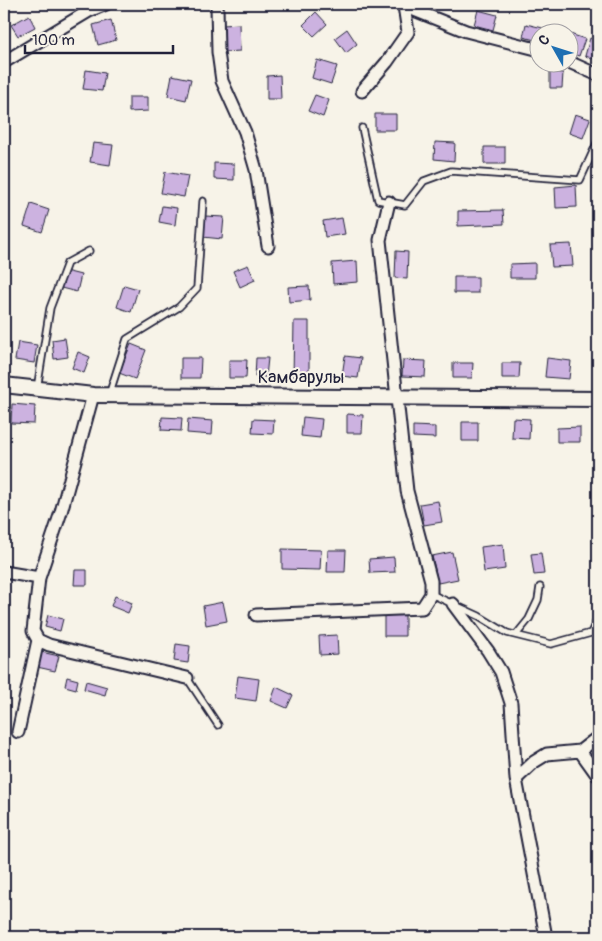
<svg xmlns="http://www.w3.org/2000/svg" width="602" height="941" font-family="Pangolin,sans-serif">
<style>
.building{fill:#ccb2e0;stroke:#22223b}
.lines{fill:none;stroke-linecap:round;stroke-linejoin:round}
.service-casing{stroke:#22223b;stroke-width:9}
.minor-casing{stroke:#22223b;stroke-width:15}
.tertiary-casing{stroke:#22223b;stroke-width:18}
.service{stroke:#f7f3e8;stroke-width:5.5}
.minor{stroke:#f7f3e8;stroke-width:11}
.tertiary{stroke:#f7f3e8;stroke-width:14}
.labels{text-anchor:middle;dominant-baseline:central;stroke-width:4;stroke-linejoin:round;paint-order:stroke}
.street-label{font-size:18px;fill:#22223b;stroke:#f7f3e8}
</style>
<rect width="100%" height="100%" fill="#f7f3e8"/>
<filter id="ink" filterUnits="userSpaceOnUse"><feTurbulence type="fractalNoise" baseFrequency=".02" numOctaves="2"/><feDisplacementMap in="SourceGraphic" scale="10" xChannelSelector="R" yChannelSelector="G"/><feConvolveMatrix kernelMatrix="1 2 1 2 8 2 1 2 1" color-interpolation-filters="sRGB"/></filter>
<g filter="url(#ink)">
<path class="building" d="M157,4H173L174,6L158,10Z
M478,10L497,15L493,30L474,25Z
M316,12L327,24L314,36L303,25Z
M29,15L35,27L18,36L11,25Z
M111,20L116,40L98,45L93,25Z
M239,24L240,51L224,52L223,25Z
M526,24L543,28L542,32H540L539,41L523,37Z
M347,29L357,44L346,53L335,38Z
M570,34L585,39L579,56L570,53Z
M590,38L598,41V60L585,56Z
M317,60L337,66L331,84L312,78Z
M86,70L105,73L102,91L83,89Z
M550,72L563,73L562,88H550Z
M172,75L191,79L186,100L168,96Z
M280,75L281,99H267V76Z
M315,95L329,100L323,117L308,111Z
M129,97H148V111L129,112Z
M375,114H396V130H375Z
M575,114L590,119L583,138L569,133Z
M435,142L455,143L454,161L434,159Z
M93,143L113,145L110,165L90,162Z
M484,147H505V164H484Z
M214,163L234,164V180L214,179Z
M165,172L188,176L184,197L161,193Z
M576,185L577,207L556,208L555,187Z
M31,204L49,210L42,232L24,226Z
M162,206L177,208L175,225L159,222Z
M503,210L504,224L458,226V211Z
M205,216L224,217L222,239L203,237Z
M342,218L345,234L325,237L323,221Z
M571,244L573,266L552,267L550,245Z
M396,251L408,252L407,279L395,278Z
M357,261L358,282L333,284L332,263Z
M535,263V278H510V264Z
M248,265L255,280L240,287L233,271Z
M65,271L81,275L77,292L61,288Z
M454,277H478V293H454Z
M124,285L138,289L131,312L117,307Z
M309,286L310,300L289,302L288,287Z
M294,321H309V377H293Z
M65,338L68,357L54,359L52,340Z
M18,342L37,345L34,363L15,360Z
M131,344L146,350L135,379L119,373Z
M78,352L90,357L84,373L72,368Z
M345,356L361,358L358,378L342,376Z
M181,358H201L200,378H181Z
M256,358H268L266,377H255Z
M547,358L571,361L569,379L545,377Z
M229,360H247L246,378H229Z
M403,360L426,361L425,377L402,376Z
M453,363H473L472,378H453Z
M502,363H520L519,378H502Z
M12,404L35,406L34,424L11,423Z
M347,414L363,415L362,433H347Z
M162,417L182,418L181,431L161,430Z
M303,417L322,419L320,438L301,436Z
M513,418L530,419L529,439L512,438Z
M188,419L213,421L212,435L187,433Z
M253,419L274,420L273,434L252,433Z
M462,422H478V441H462Z
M413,426L435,427V438L413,437Z
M580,427V442H557V428Z
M438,501L442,522L424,525L420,504Z
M503,544L505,569L484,572L481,547Z
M282,549L321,550L320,570L282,569Z
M328,550H346L345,572H327Z
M452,552L458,579L438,583L432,556Z
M541,553L544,574L534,575L531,554Z
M394,557L395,572L370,573L369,559Z
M75,570H87V585H74Z
M115,596L132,603L128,613L111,606Z
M223,602L227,621L206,625L203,606Z
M384,612H405V636H384Z
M48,615L63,619L60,631L45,627Z
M337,635L338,654L320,655L319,636Z
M176,644L190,646L188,663L174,661Z
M41,652L59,656L55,671L37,667Z
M238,676L259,679L256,701L235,698Z
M67,677L78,680L76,689L65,686Z
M86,681L107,687L105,695L84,689Z
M276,687L293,695L287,708L271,701Z"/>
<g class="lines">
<defs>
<path id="service" d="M362,128L378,200L405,205L424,181L451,171L580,180L598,141
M37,389L50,308L67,263L89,251
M109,395L127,339L179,307L197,288L203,201
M431,594L479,616L507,633L551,644L591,633L598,618
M516,635L529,619L538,600L540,587
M187,678L218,725"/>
<path id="minor" d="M218,4L217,6L218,52L222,81L245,132L256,170L268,246
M404,6L466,31L540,50
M4,62L89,11L106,4
M569,62L598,75
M362,91L387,62L408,32L404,6L401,4
M93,395L61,512L39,578L33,631L38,640L49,645L187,678
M4,572L39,578
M453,604L488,651L501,672L511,703L516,779L546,937
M256,615L422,608L431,594V581L407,491L380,240L389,202
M18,732L38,640
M580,751L598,776
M516,779L534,762L547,754L580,751L598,737"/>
<path id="tertiary" d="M4,385L93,395L598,399"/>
</defs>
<use href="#service" class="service-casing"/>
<use href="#minor" class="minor-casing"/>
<use href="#tertiary" class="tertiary-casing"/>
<use href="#service" class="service"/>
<use href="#minor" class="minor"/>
<use href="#tertiary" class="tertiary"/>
</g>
</g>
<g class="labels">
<g class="street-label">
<text x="301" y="377">Камбарулы</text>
</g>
</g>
<rect width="602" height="941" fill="none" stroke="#f7f3e8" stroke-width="20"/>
<rect x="10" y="10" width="582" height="921" fill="none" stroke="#22223b" stroke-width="2" filter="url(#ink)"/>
<g transform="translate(554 48) rotate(309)"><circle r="24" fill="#f7f3e8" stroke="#a29fa3"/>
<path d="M0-4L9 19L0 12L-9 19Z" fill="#1f6fb2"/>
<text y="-8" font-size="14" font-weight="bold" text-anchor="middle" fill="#22223b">С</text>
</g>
<path d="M25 45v8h148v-8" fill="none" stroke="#22223b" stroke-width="2.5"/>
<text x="32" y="45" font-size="15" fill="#22223b" stroke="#f7f3e8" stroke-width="4" paint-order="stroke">100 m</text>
</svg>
